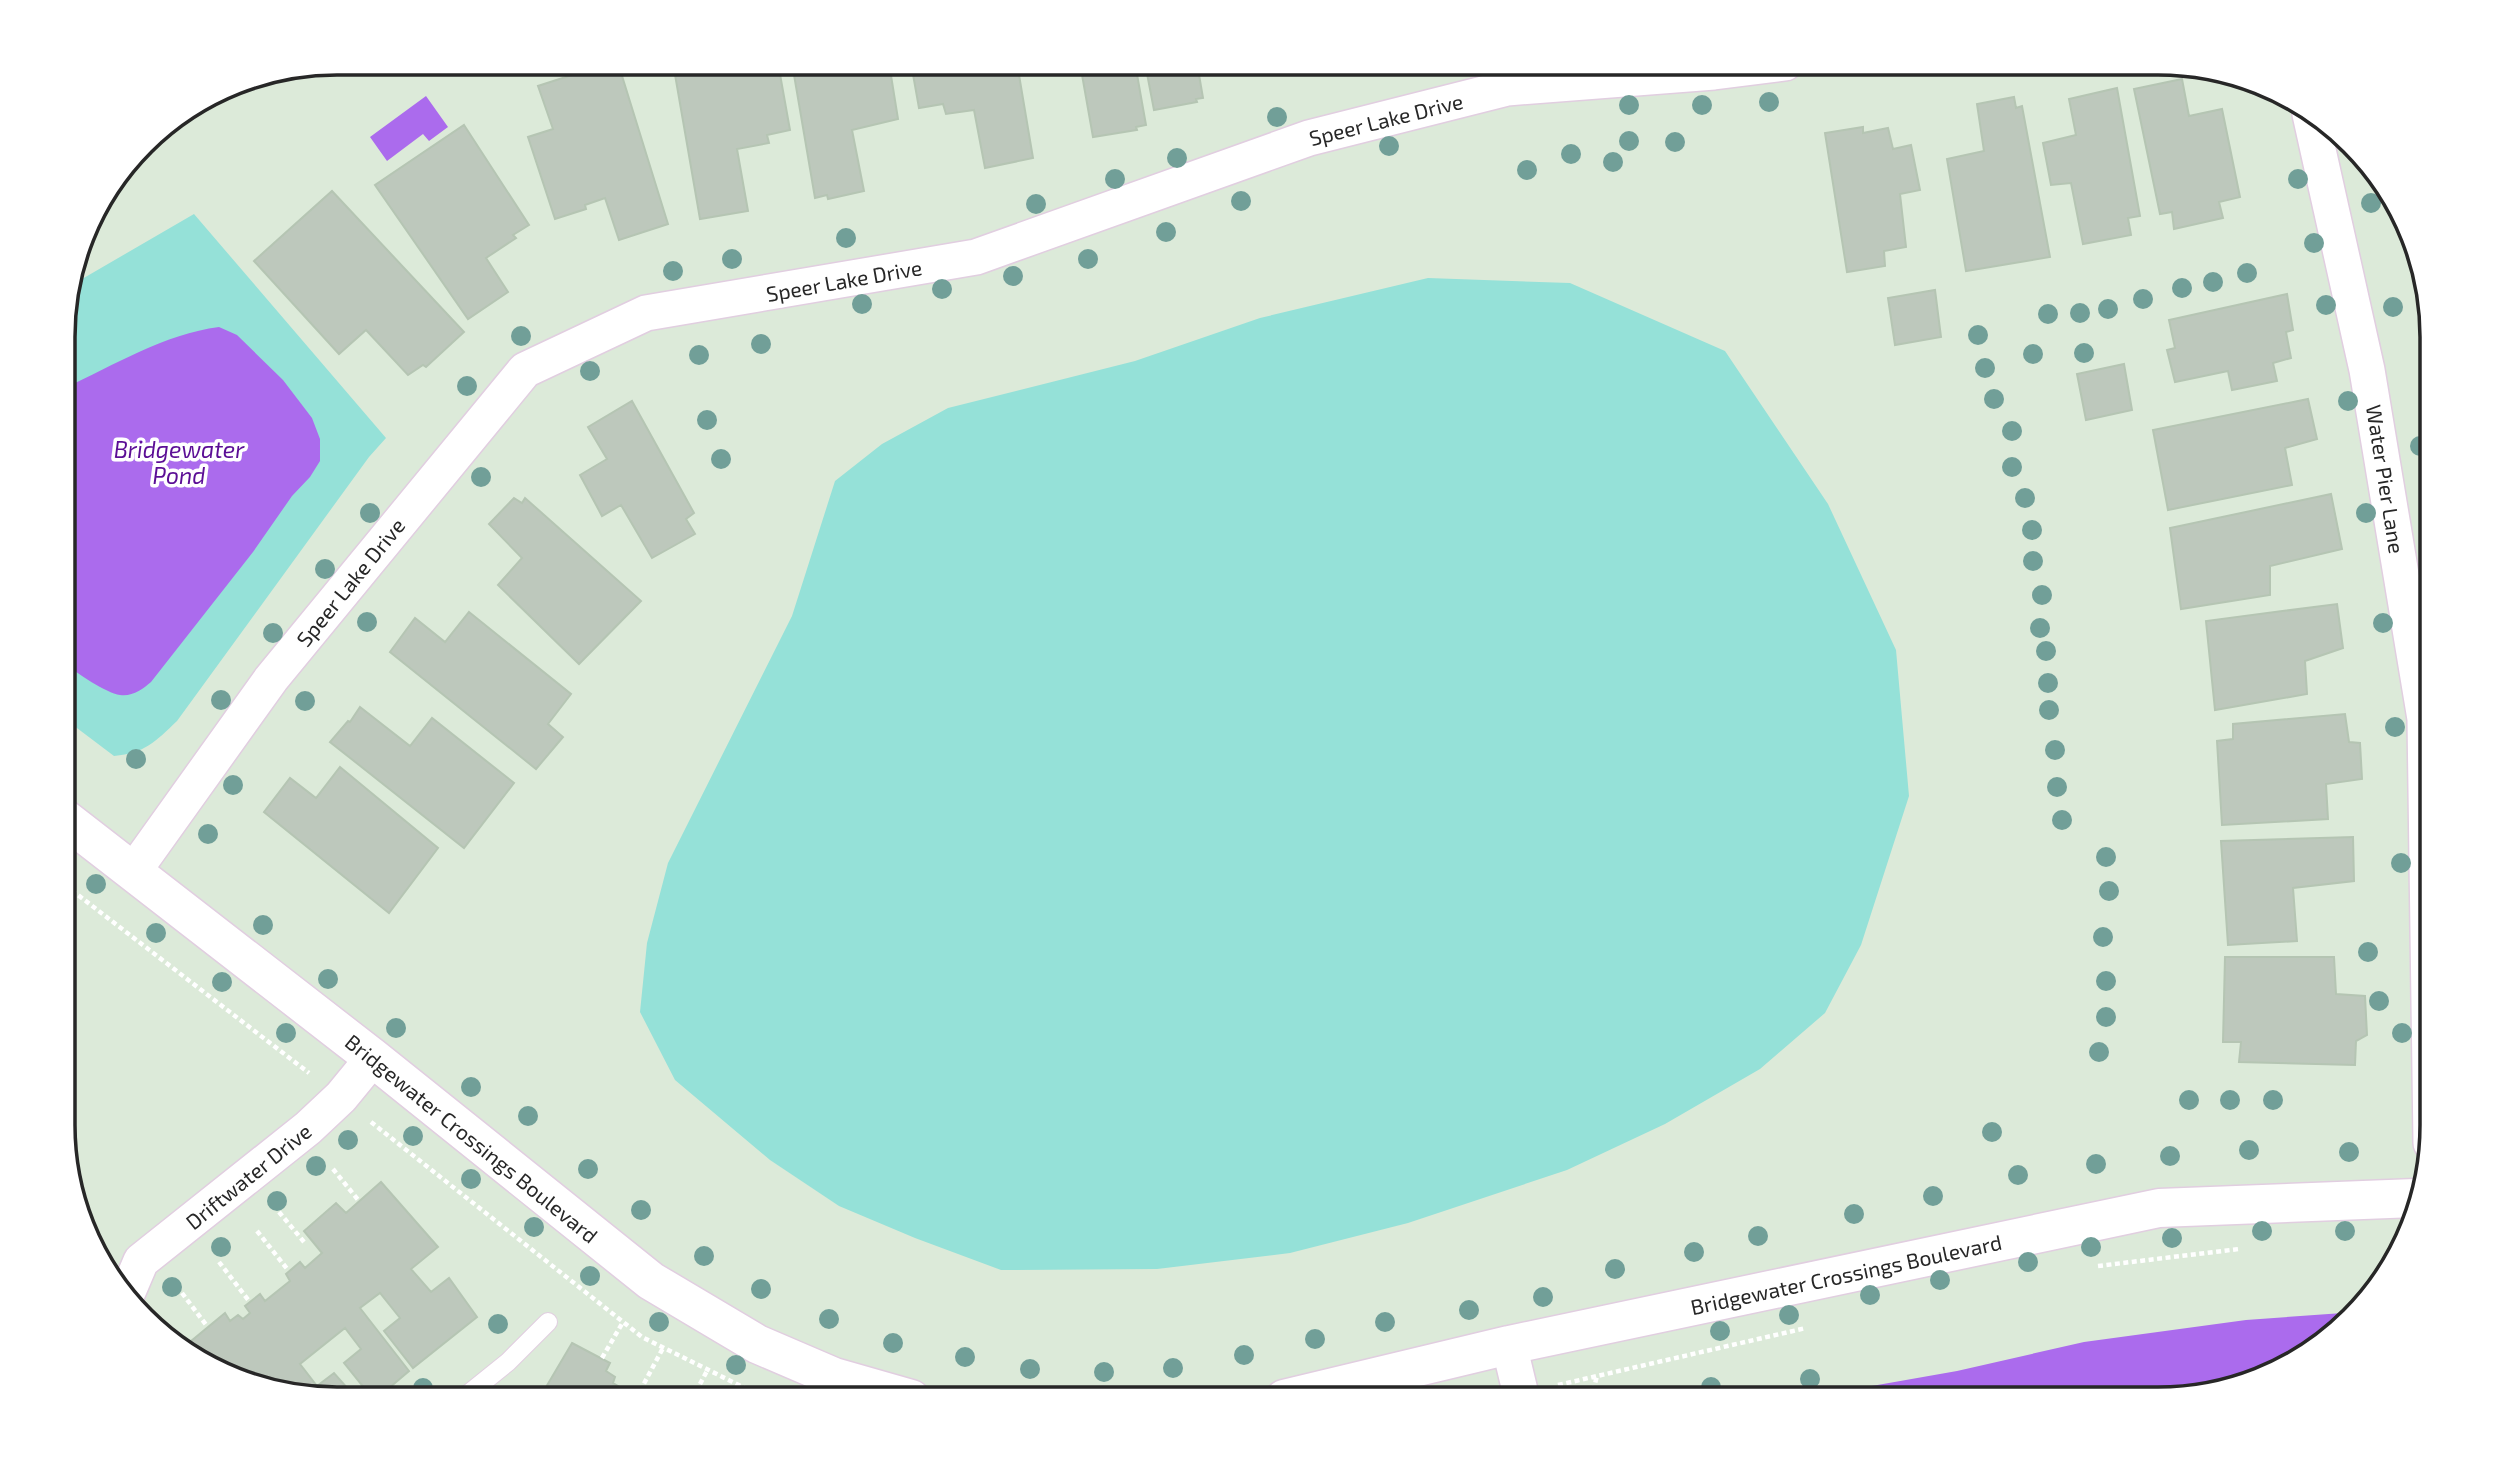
<svg xmlns="http://www.w3.org/2000/svg" width="2495" height="1462" font-family="'Exo 2',sans-serif">
<style>
.green{fill:#95e1d8}
.water{fill:#ab6bed}
.building{fill:#bdc8bc;stroke:#b5c5b3;stroke-width:2}
.lines{fill:none;stroke-linecap:round;stroke-linejoin:round}
.lane-casing{stroke:#e1cee0;stroke-width:20}
.street-casing{stroke:#e1cee0;stroke-width:38}
.secondary-casing{stroke:#e1cee0;stroke-width:41}
.path{stroke:#fff;stroke-width:4.5;stroke-dasharray:5 3.5;stroke-linecap:butt}
.lane{stroke:#fff;stroke-width:18}
.street{stroke:#fff;stroke-width:35}
.secondary{stroke:#fff;stroke-width:38}
.tree{fill:#719f98}
.labels{text-anchor:middle;dominant-baseline:central;stroke-width:7;stroke-linejoin:round;paint-order:stroke}
.street-label{font-size:21px;fill:#272727;stroke:#fff}
.water-label{font-size:23px;font-style:italic;fill:#5b0e95;stroke:#fff}
.rim{fill:none;stroke:#272727;stroke-width:3.5}
</style>
<rect width="100%" height="100%" fill="#dcead9"/>
<path class="green" d="M194,214L386,438L369,457L177,721C155,742 145,753 114,756L65,719V302L70,286Z
M1428,278L1570,283L1725,351L1828,504L1896,650L1909,796L1861,945L1825,1013L1760,1069L1665,1124L1567,1170L1408,1223L1290,1253L1157,1269L1001,1270L915,1238L839,1206L770,1160L675,1080L640,1012L647,943L668,863L792,616L835,481L882,444L948,408L1135,361L1260,318Z"/>
<path class="water" d="M426,96L448,127L429,141L423,134L387,161L370,137Z
M219,327L237,335L283,380L312,418L320,439V461L310,477L292,496L253,552L151,682C143,689 132,697 120,695C106,693 77,673 65,664V388C114,365 165,334 219,327Z
M2357,1312L2351,1319L2295,1362L2175,1398L1798,1399L1957,1371L2084,1342L2246,1320Z"/>
<path class="building" d="M609,63H618L668,224L619,240L605,198L585,205L586,209L555,219L528,137L553,129L538,86Z
M673,63H778L790,130L767,135L769,143L737,149L748,211L700,219Z
M792,63H889L898,119L852,130L864,191L828,199L827,195L815,198Z
M911,63H1017L1033,158L985,168L974,110L946,114L943,104L919,108Z
M1028,63H1135L1146,125L1136,127L1137,130L1093,137L1081,69L1050,74L1049,65L1029,68Z
M1145,63H1197L1203,98L1196,99L1197,102L1154,110Z
M2182,79L2189,116L2222,109L2240,197L2219,202L2223,218L2174,229L2172,212L2160,214L2134,89Z
M2117,88L2140,216L2128,218L2131,235L2083,244L2071,183L2051,185L2043,143L2076,135L2069,99Z
M2014,97L2016,108L2022,106L2050,257L1966,271L1947,159L1984,151L1977,104Z
M464,125L529,225L513,235L516,238L486,258L508,292L468,319L375,185Z
M1863,127V133L1888,128L1893,149L1911,145L1920,190L1900,194L1906,247L1884,251L1885,266L1847,272L1825,133Z
M332,191L464,332L426,367L423,365L408,375L366,330L339,354L254,261Z
M1935,290L1941,337L1895,345L1888,298Z
M2287,294L2293,330L2286,332L2291,358L2273,363L2277,381L2232,390L2228,371L2175,382L2167,350L2175,348L2169,320Z
M2124,364L2132,410L2086,420L2077,374Z
M2308,399L2317,439L2285,448L2292,485L2168,510L2153,430Z
M632,401L694,513L686,519L695,534L652,558L621,505L602,516L580,475L607,459L588,427Z
M2331,494L2342,549L2270,566V595L2181,609L2170,528Z
M514,498L522,503L525,498L641,601L579,664L498,585L522,558L489,524Z
M2337,604L2343,648L2305,661L2307,694L2215,710L2206,621Z
M469,612L571,694L548,724L563,737L536,769L390,652L415,618L445,642Z
M360,707L410,746L432,718L514,783L464,848L330,742L348,721L350,722Z
M2345,714L2349,742L2360,743L2362,779L2326,784L2328,819L2222,825L2217,741L2233,739V724Z
M340,767L438,848L389,913L264,812L290,778L316,798Z
M2353,837L2354,881L2293,888L2297,941L2228,945L2221,841Z
M2225,957H2334L2336,994L2365,996L2367,1035L2356,1041L2355,1065L2239,1062L2241,1042H2223Z
M381,1182L438,1247L411,1269L431,1292L449,1278L477,1317L413,1368L384,1331L400,1318L380,1293L360,1308L409,1371L376,1399H373L344,1363L361,1349L345,1328L300,1364L317,1386L334,1373L357,1399H337L266,1390L207,1365L190,1342L225,1313L230,1321L238,1315L243,1319L250,1313L245,1306L260,1294L265,1301L290,1281L286,1274L300,1262L305,1268L322,1253L304,1231L336,1203L346,1213Z
M572,1343L610,1363L606,1371L615,1377L613,1383L640,1399H539Z"/>
<g class="lines">
<defs>
<path id="lane" d="M462,1399L508,1362L548,1322"/>
<path id="street" d="M2310,114L2367,370L2425,719L2431,1143
M133,872L271,679L525,370L646,313L976,257L1309,138L1507,88L1714,72L1785,63
M127,1294L141,1261L308,1128L341,1097L373,1058
M1509,1345L1522,1399"/>
<path id="secondary" d="M65,819L373,1058L651,1281L757,1344L834,1377L911,1399
M1284,1399L1509,1345L2159,1208L2415,1198"/>
</defs>
<use href="#lane" class="lane-casing"/>
<use href="#street" class="street-casing"/>
<use href="#secondary" class="secondary-casing"/>
<path class="path" d="M65,885L309,1073
M371,1122L642,1337L767,1399
M333,1169L359,1201
M279,1212L304,1242
M257,1231L288,1270
M219,1262L249,1301
M2098,1266L2239,1249
M182,1293L207,1326
M602,1358L623,1322
M1558,1385L1806,1328
M640,1391L663,1348
M692,1399L708,1369
M747,1399L751,1391
M1591,1399L1597,1376"/>
<use href="#lane" class="lane"/>
<use href="#street" class="street"/>
<use href="#secondary" class="secondary"/>
</g>
<g class="tree">
<circle cx="1769" cy="102" r="10"/>
<circle cx="1629" cy="105" r="10"/>
<circle cx="1702" cy="105" r="10"/>
<circle cx="1277" cy="117" r="10"/>
<circle cx="1629" cy="141" r="10"/>
<circle cx="1675" cy="142" r="10"/>
<circle cx="1389" cy="146" r="10"/>
<circle cx="1571" cy="154" r="10"/>
<circle cx="1177" cy="158" r="10"/>
<circle cx="1613" cy="162" r="10"/>
<circle cx="1527" cy="170" r="10"/>
<circle cx="1115" cy="179" r="10"/>
<circle cx="2298" cy="179" r="10"/>
<circle cx="1241" cy="201" r="10"/>
<circle cx="2371" cy="203" r="10"/>
<circle cx="1036" cy="204" r="10"/>
<circle cx="1166" cy="232" r="10"/>
<circle cx="846" cy="238" r="10"/>
<circle cx="2314" cy="243" r="10"/>
<circle cx="732" cy="259" r="10"/>
<circle cx="1088" cy="259" r="10"/>
<circle cx="673" cy="271" r="10"/>
<circle cx="2247" cy="273" r="10"/>
<circle cx="1013" cy="276" r="10"/>
<circle cx="2213" cy="282" r="10"/>
<circle cx="2182" cy="288" r="10"/>
<circle cx="942" cy="289" r="10"/>
<circle cx="2143" cy="299" r="10"/>
<circle cx="862" cy="304" r="10"/>
<circle cx="2326" cy="305" r="10"/>
<circle cx="2393" cy="307" r="10"/>
<circle cx="2108" cy="309" r="10"/>
<circle cx="2080" cy="313" r="10"/>
<circle cx="2048" cy="314" r="10"/>
<circle cx="1978" cy="335" r="10"/>
<circle cx="521" cy="336" r="10"/>
<circle cx="761" cy="344" r="10"/>
<circle cx="2084" cy="353" r="10"/>
<circle cx="2033" cy="354" r="10"/>
<circle cx="699" cy="355" r="10"/>
<circle cx="1985" cy="368" r="10"/>
<circle cx="590" cy="371" r="10"/>
<circle cx="467" cy="386" r="10"/>
<circle cx="1994" cy="399" r="10"/>
<circle cx="2348" cy="401" r="10"/>
<circle cx="707" cy="420" r="10"/>
<circle cx="2012" cy="431" r="10"/>
<circle cx="2420" cy="446" r="10"/>
<circle cx="721" cy="459" r="10"/>
<circle cx="2012" cy="467" r="10"/>
<circle cx="481" cy="477" r="10"/>
<circle cx="2025" cy="498" r="10"/>
<circle cx="370" cy="513" r="10"/>
<circle cx="2366" cy="513" r="10"/>
<circle cx="2032" cy="530" r="10"/>
<circle cx="2033" cy="561" r="10"/>
<circle cx="325" cy="569" r="10"/>
<circle cx="2042" cy="595" r="10"/>
<circle cx="367" cy="622" r="10"/>
<circle cx="2383" cy="623" r="10"/>
<circle cx="2040" cy="628" r="10"/>
<circle cx="273" cy="633" r="10"/>
<circle cx="2046" cy="651" r="10"/>
<circle cx="2048" cy="683" r="10"/>
<circle cx="221" cy="700" r="10"/>
<circle cx="305" cy="701" r="10"/>
<circle cx="2049" cy="710" r="10"/>
<circle cx="2395" cy="727" r="10"/>
<circle cx="2055" cy="750" r="10"/>
<circle cx="136" cy="759" r="10"/>
<circle cx="233" cy="785" r="10"/>
<circle cx="2057" cy="787" r="10"/>
<circle cx="2062" cy="820" r="10"/>
<circle cx="208" cy="834" r="10"/>
<circle cx="2106" cy="857" r="10"/>
<circle cx="2401" cy="863" r="10"/>
<circle cx="96" cy="884" r="10"/>
<circle cx="2109" cy="891" r="10"/>
<circle cx="263" cy="925" r="10"/>
<circle cx="156" cy="933" r="10"/>
<circle cx="2103" cy="937" r="10"/>
<circle cx="2368" cy="952" r="10"/>
<circle cx="328" cy="979" r="10"/>
<circle cx="2106" cy="981" r="10"/>
<circle cx="222" cy="982" r="10"/>
<circle cx="2379" cy="1001" r="10"/>
<circle cx="2106" cy="1017" r="10"/>
<circle cx="396" cy="1028" r="10"/>
<circle cx="286" cy="1033" r="10"/>
<circle cx="2402" cy="1033" r="10"/>
<circle cx="2099" cy="1052" r="10"/>
<circle cx="471" cy="1087" r="10"/>
<circle cx="2189" cy="1100" r="10"/>
<circle cx="2230" cy="1100" r="10"/>
<circle cx="2273" cy="1100" r="10"/>
<circle cx="528" cy="1116" r="10"/>
<circle cx="1992" cy="1132" r="10"/>
<circle cx="413" cy="1136" r="10"/>
<circle cx="348" cy="1140" r="10"/>
<circle cx="2249" cy="1150" r="10"/>
<circle cx="2349" cy="1152" r="10"/>
<circle cx="2170" cy="1156" r="10"/>
<circle cx="2096" cy="1164" r="10"/>
<circle cx="316" cy="1166" r="10"/>
<circle cx="588" cy="1169" r="10"/>
<circle cx="2018" cy="1175" r="10"/>
<circle cx="471" cy="1179" r="10"/>
<circle cx="1933" cy="1196" r="10"/>
<circle cx="277" cy="1201" r="10"/>
<circle cx="641" cy="1210" r="10"/>
<circle cx="1854" cy="1214" r="10"/>
<circle cx="534" cy="1227" r="10"/>
<circle cx="2262" cy="1231" r="10"/>
<circle cx="2345" cy="1231" r="10"/>
<circle cx="1758" cy="1236" r="10"/>
<circle cx="2172" cy="1238" r="10"/>
<circle cx="221" cy="1247" r="10"/>
<circle cx="2091" cy="1247" r="10"/>
<circle cx="1694" cy="1252" r="10"/>
<circle cx="704" cy="1256" r="10"/>
<circle cx="2028" cy="1262" r="10"/>
<circle cx="1615" cy="1269" r="10"/>
<circle cx="590" cy="1276" r="10"/>
<circle cx="1940" cy="1280" r="10"/>
<circle cx="172" cy="1287" r="10"/>
<circle cx="761" cy="1289" r="10"/>
<circle cx="1870" cy="1295" r="10"/>
<circle cx="1543" cy="1297" r="10"/>
<circle cx="1469" cy="1310" r="10"/>
<circle cx="1789" cy="1315" r="10"/>
<circle cx="829" cy="1319" r="10"/>
<circle cx="659" cy="1322" r="10"/>
<circle cx="1385" cy="1322" r="10"/>
<circle cx="498" cy="1324" r="10"/>
<circle cx="1720" cy="1331" r="10"/>
<circle cx="1315" cy="1339" r="10"/>
<circle cx="893" cy="1343" r="10"/>
<circle cx="1244" cy="1355" r="10"/>
<circle cx="965" cy="1357" r="10"/>
<circle cx="736" cy="1365" r="10"/>
<circle cx="1173" cy="1368" r="10"/>
<circle cx="1030" cy="1369" r="10"/>
<circle cx="1104" cy="1372" r="10"/>
<circle cx="1810" cy="1379" r="10"/>
<circle cx="1711" cy="1387" r="10"/>
<circle cx="423" cy="1388" r="10"/>
</g>
<g class="labels">
<g class="street-label">
<text transform="translate(1386 119) rotate(-14)">Speer Lake Drive</text>
<text transform="translate(844 280) rotate(-10)">Speer Lake Drive</text>
<text transform="translate(2386 479) rotate(81)">Water Pier Lane</text>
<text transform="translate(350 582) rotate(-51)">Speer Lake Drive</text>
<text transform="translate(472 1138) rotate(39)">Bridgewater Crossings Boulevard</text>
<text transform="translate(248 1176) rotate(-39)">Driftwater Drive</text>
<text transform="translate(1846 1274) rotate(-12)">Bridgewater Crossings Boulevard</text>
</g>
<g class="water-label">
<text x="179" y="449">Bridgewater<tspan x="179" dy="26">Pond</tspan></text>
</g>
</g>
<path d="M0 0H2495V1462H0ZM337 75H2158A262 262 0 0 1 2420 337V1125A262 262 0 0 1 2158 1387H337A262 262 0 0 1 75 1125V337A262 262 0 0 1 337 75Z" fill="#fff" fill-rule="evenodd"/>
<path class="rim" d="M337 75H2158A262 262 0 0 1 2420 337V1125A262 262 0 0 1 2158 1387H337A262 262 0 0 1 75 1125V337A262 262 0 0 1 337 75Z"/>
</svg>
